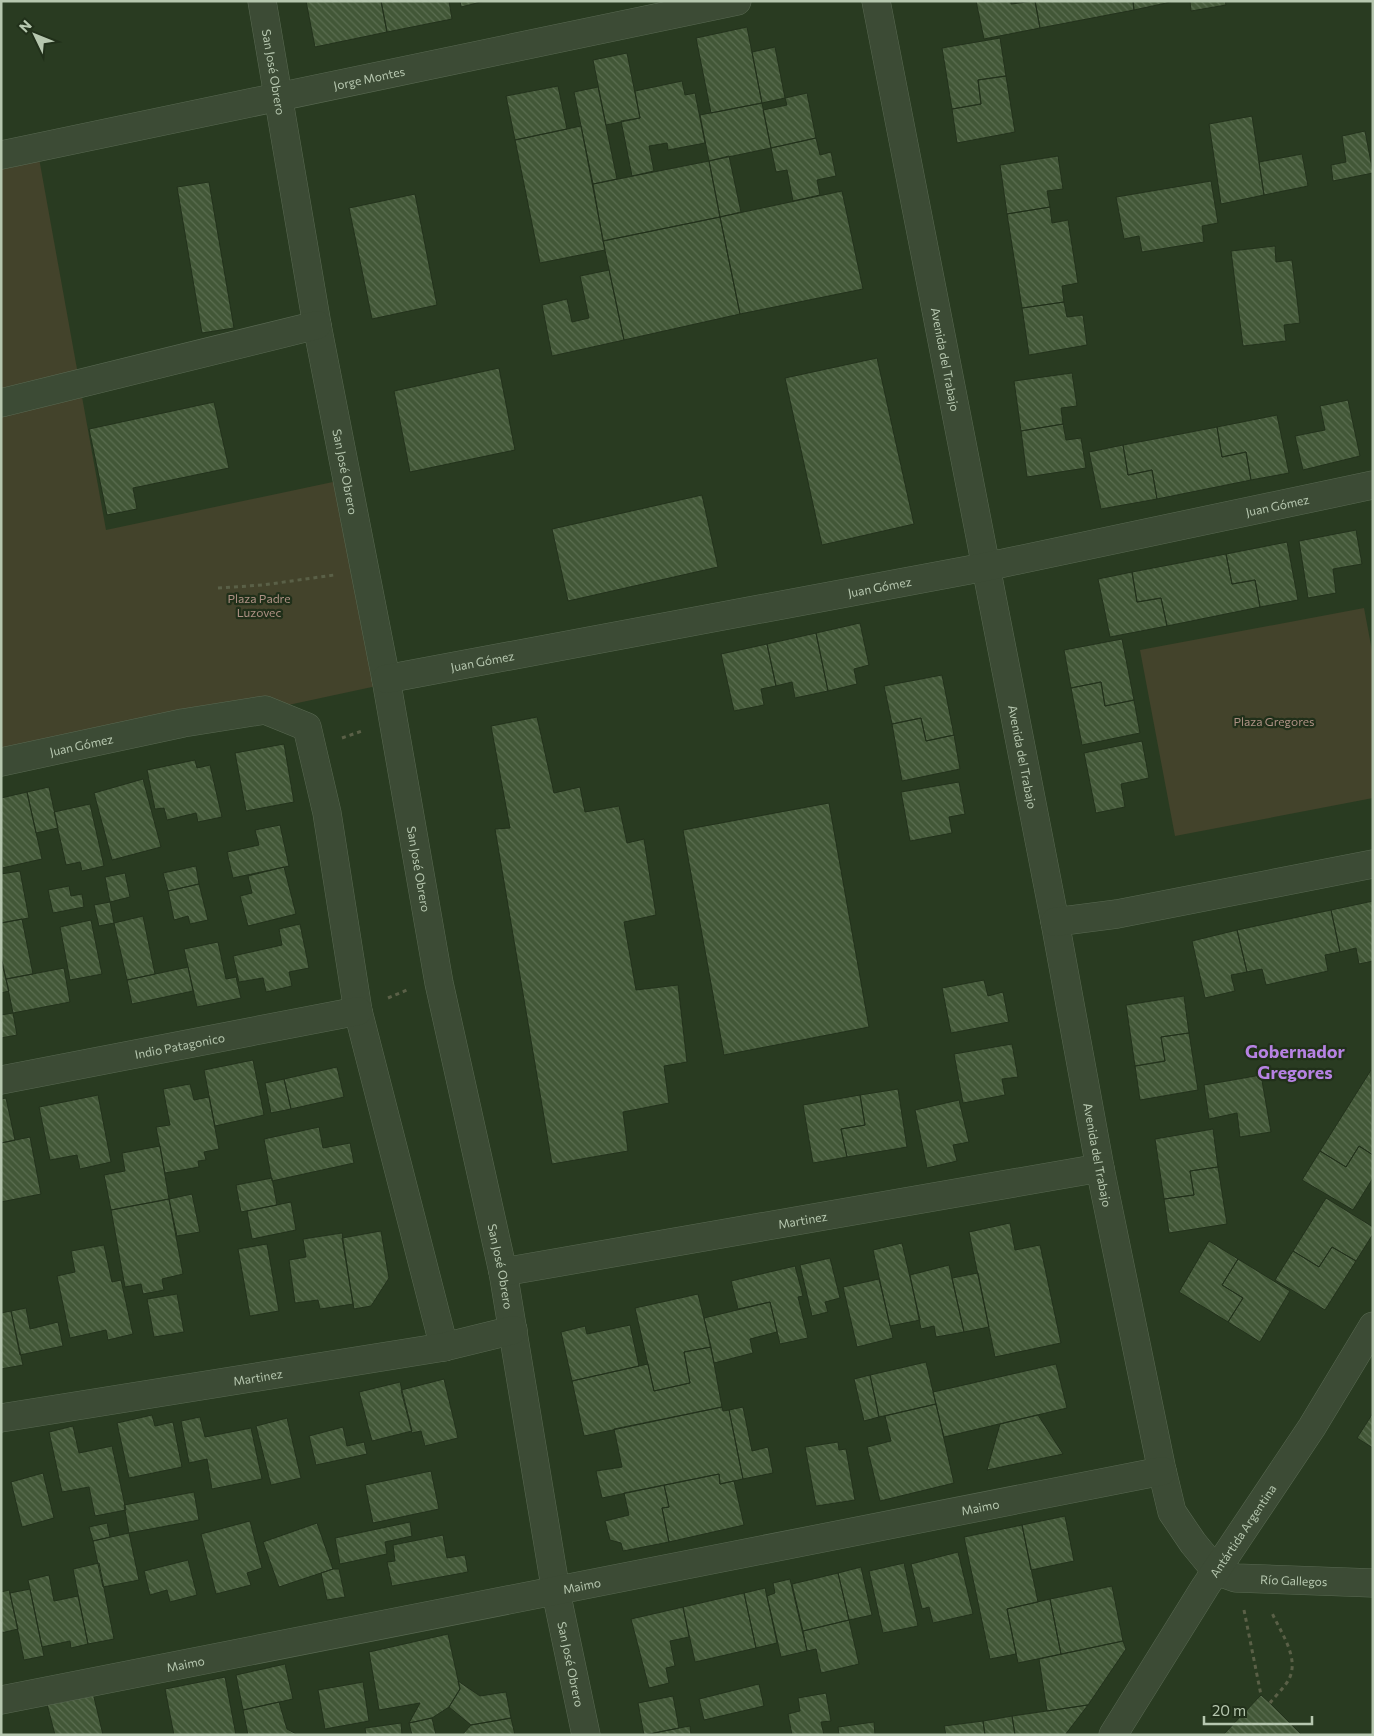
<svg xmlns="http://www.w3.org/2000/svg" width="1374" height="1736" font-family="Commissioner,sans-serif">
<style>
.park{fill:#43432b}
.building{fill:url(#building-back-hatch);stroke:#23321c}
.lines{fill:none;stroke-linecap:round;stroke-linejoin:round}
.minor-casing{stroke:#596952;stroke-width:29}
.path{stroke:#5a6047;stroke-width:3;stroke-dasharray:4 4;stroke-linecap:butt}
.minor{stroke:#3c4b35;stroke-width:28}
.labels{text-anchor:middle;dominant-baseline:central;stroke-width:4.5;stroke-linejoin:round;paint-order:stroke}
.street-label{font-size:12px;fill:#b6c7af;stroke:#21301a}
.park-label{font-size:12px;fill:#ad9184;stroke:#21301a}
.district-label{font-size:18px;font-weight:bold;fill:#b682e2;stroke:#21301a}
</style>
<defs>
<pattern id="building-back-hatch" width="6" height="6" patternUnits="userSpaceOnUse" patternTransform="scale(1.25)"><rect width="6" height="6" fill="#425737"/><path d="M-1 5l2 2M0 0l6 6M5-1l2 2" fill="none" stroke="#5b6e51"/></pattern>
</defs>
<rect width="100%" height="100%" fill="#293b21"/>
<path class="park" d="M37,147L106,530L347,479L386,679L372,687L265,710L1,762V155Z
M1364,608L1373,656V798L1175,836L1140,650Z"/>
<path class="building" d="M306,1H381L387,32L315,47Z
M381,1H449L452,19L387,32Z
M460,1H485L461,7Z
M976,1H1011V4L1035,1L1040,28L984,39Z
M1035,1H1133L1134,10L1040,28Z
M1133,1H1171V2L1134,10Z
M1190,1H1225L1226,5L1191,11Z
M747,27L762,103L711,113L696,38Z
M1000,38L1006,76L978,80L981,104L952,109L942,48Z
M775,47L785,98L762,103L752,52Z
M627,53L640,118L606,125L593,60Z
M1006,76L1015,132L957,143L952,109L981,104L978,80Z
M682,81L685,95L695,93L705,143L668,150L667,143L649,146L654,171L632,176L621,121L640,118L635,91Z
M558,86L567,129L515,140L506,96Z
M598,87L617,179L593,184L574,92Z
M807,93L816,138L771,148L763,110L787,105L785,98Z
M762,103L771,148L709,161L700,115Z
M1252,116L1264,195L1221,204L1209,124Z
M581,126L605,250L540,263L515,140Z
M1365,131L1373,173L1333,181L1331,165L1346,162L1342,136Z
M816,138L820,155L831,152L836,176L817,180L820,195L793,201L787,170L776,172L771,148Z
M1302,154L1308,186L1264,195L1259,162Z
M729,156L741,212L720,217L709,161Z
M1058,156L1063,189L1047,191L1050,207L1007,214L1000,165Z
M709,161L720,217L603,241L593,184Z
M1211,181L1218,223L1202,226L1204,242L1142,252L1139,236L1124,239L1116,197Z
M209,182L234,328L202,333L177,187Z
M842,191L863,289L740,314L720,217Z
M415,194L437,305L372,319L349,208Z
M1050,207L1052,223L1068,220L1078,283L1062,286L1064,302L1022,308L1007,214Z
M720,217L740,314L624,340L603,241Z
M1275,246L1276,262L1292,260L1300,323L1284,325L1286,341L1243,346L1231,251Z
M609,270L624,340L552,356L542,305L567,299L572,322L589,318L580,276Z
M1064,302L1067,317L1083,315L1087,345L1029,355L1022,308Z
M877,358L914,524L822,545L785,378Z
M499,368L515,450L410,472L394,391Z
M1072,373L1077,406L1061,408L1063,424L1021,431L1014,381Z
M1348,400L1360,456L1303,470L1295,436L1325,430L1320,406Z
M214,402L229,468L133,488L137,509L107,515L89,429Z
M1277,415L1289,473L1251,480L1246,452L1222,457L1217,427Z
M1063,424L1066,440L1081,438L1086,468L1027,477L1021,431Z
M1217,427L1222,457L1246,452L1251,480L1157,499L1152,470L1128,475L1123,445Z
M1123,445L1128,475L1152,470L1157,499L1101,509L1089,452Z
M702,495L718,567L568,601L552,529Z
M1356,530L1362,564L1333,569L1336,593L1308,598L1299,541Z
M1287,542L1298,600L1260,607L1255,580L1232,584L1226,554Z
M1226,554L1232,584L1255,580L1260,607L1167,626L1161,598L1137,602L1132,572Z
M1132,572L1137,602L1161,598L1167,626L1110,637L1098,579Z
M860,623L869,665L854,669L857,684L828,691L816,633Z
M816,633L828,691L795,698L792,682L776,686L767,644Z
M1122,639L1134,700L1105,706L1101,682L1071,688L1064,650Z
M767,644L776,686L761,689L764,705L734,711L721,654Z
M942,675L954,735L926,741L921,718L892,724L884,686Z
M1101,682L1105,706L1134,700L1140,733L1082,745L1071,688Z
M537,717L554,793L580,787L585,812L619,806L627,843L644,839L656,915L624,922L636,990L678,985L687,1062L664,1066L669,1103L623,1112L628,1151L552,1164L495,829L510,828L491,726Z
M921,718L926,741L954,735L960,769L902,781L892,724Z
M1142,741L1149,778L1121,784L1125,807L1096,813L1084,753Z
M284,744L294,802L246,811L235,753Z
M195,760L197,768L210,765L222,817L198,822L196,813L167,820L164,808L155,809L147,770Z
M143,779L161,847L112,860L94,793Z
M959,782L965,814L949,817L952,833L910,841L901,792Z
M49,787L58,828L36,833L27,792Z
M27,792L42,859L2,868L1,798Z
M829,803L869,1027L724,1055L683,830Z
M90,804L104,866L82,871L80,862L66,865L54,812Z
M280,825L289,866L233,878L227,852L259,845L255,830Z
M196,866L199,884L168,891L163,873Z
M284,867L296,914L248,926L240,896L252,893L248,876Z
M20,871L29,918L1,923V874Z
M125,873L130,897L110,902L105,877Z
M199,884L208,920L190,924L188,916L174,920L168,891Z
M69,886L71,896L82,894L84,907L53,913L48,890Z
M1373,901V961L1359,964L1356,948L1340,952L1331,910Z
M110,902L114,923L99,926L94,905Z
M1331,910L1340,952L1325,955L1328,971L1266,985L1262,969L1247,972L1237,930Z
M143,916L155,974L127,980L114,923Z
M22,919L33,974L6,979L1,956V923Z
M91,920L102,974L70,980L60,927Z
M300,924L309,968L289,972L292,986L266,992L263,978L239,982L233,956L282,945L279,929Z
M1237,930L1247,972L1231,975L1235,991L1205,998L1192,941Z
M218,942L226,979L236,977L241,998L197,1007L184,949Z
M1,960L9,991L1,993Z
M188,967L193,991L132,1004L127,980Z
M64,968L70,1002L13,1013L6,979Z
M984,980L988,996L1003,992L1009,1022L951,1033L942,988Z
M1184,996L1189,1033L1161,1037L1165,1061L1135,1066L1126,1005Z
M13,1013L17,1035L1,1038V1015Z
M1189,1033L1198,1090L1140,1100L1135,1066L1165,1061L1161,1037Z
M1012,1044L1018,1077L1002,1079L1005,1095L963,1103L954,1054Z
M253,1060L264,1115L215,1126L204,1070Z
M337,1067L344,1097L291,1109L284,1079Z
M1371,1070L1373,1155L1359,1146L1346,1167L1320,1151Z
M1261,1075L1271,1132L1240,1137L1237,1113L1209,1119L1204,1085Z
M284,1079L291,1109L271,1113L265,1083Z
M190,1084L194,1100L209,1097L219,1149L204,1152L206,1160L198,1161L199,1167L165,1173L156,1127L170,1125L163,1089Z
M898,1089L907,1147L847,1157L841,1129L865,1125L860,1095Z
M98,1095L111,1162L80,1169L77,1155L50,1160L39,1107Z
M860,1095L865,1125L841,1129L847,1157L813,1163L803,1105Z
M6,1098L15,1140L1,1143V1099Z
M959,1100L969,1142L953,1145L957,1161L927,1168L915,1110Z
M319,1127L323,1148L350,1143L354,1163L272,1181L264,1139Z
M1213,1129L1218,1167L1190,1171L1194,1195L1164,1199L1155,1139Z
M30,1137L41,1194L1,1202V1143Z
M160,1146L169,1199L111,1210L104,1175L125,1171L122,1153Z
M1359,1146L1373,1155V1178L1353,1210L1302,1180L1320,1151L1346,1167Z
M1218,1167L1227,1224L1169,1233L1164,1199L1194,1195L1190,1171Z
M272,1178L277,1205L241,1212L236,1185Z
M192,1194L200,1232L177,1236L169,1199Z
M1326,1198L1373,1227V1234L1356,1261L1332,1247L1319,1267L1293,1251Z
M169,1199L183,1274L162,1279L164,1290L143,1294L141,1284L125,1287L111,1210Z
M291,1202L296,1230L252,1239L247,1211Z
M1010,1223L1015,1250L1040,1245L1061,1343L995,1357L969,1232Z
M381,1231L389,1278L371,1306L354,1309L342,1238Z
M342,1233L353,1304L320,1309L318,1300L295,1303L289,1260L306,1257L303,1239Z
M1209,1241L1238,1259L1222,1285L1243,1298L1228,1322L1179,1292Z
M902,1243L920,1320L890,1326L873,1250Z
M267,1244L279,1311L250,1316L238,1249Z
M104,1245L112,1282L121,1280L133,1334L108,1340L106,1330L70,1338L57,1276L75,1272L71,1251Z
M1332,1247L1356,1261L1325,1310L1275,1280L1293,1251L1319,1267Z
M830,1258L840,1298L825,1302L828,1312L812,1316L800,1265Z
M1238,1259L1290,1291L1260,1342L1228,1322L1243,1298L1222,1285Z
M949,1265L964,1332L936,1337L934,1326L921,1329L910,1275Z
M795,1266L803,1296L798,1297L808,1338L780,1344L770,1302L738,1309L731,1281Z
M978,1273L989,1327L964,1332L952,1278Z
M879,1279L893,1338L857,1347L843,1287Z
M177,1294L184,1332L154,1337L147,1299Z
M698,1294L711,1347L684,1352L690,1383L654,1391L635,1308Z
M770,1302L777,1332L750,1339L753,1353L714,1363L704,1318Z
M26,1308L30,1329L58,1322L63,1346L20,1355L11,1311Z
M11,1311L23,1365L1,1369V1313Z
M630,1325L639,1366L572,1381L561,1332L585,1326L587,1334Z
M711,1347L722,1407L584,1436L572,1381L648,1364L654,1391L690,1383L684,1352Z
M926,1362L936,1404L879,1417L870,1375Z
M1056,1364L1067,1408L944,1437L933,1392Z
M870,1375L879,1417L864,1421L854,1379Z
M444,1379L458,1438L425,1446L421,1431L412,1433L401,1390Z
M400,1382L412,1431L372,1441L359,1392Z
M936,1404L954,1483L880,1501L867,1447L891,1441L885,1416Z
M722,1407L723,1411L729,1410L743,1479L720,1484L719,1474L602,1498L596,1471L622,1467L614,1429Z
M743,1407L752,1451L768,1447L773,1473L743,1479L729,1410Z
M1373,1413V1448L1357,1438Z
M152,1415L155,1426L173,1422L182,1467L129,1478L117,1423Z
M1038,1415L1063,1454L987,1470L1000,1424Z
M200,1417L205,1437L251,1428L262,1479L212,1489L207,1459L189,1463L181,1421Z
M287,1418L301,1478L271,1485L256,1426Z
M73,1426L79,1453L112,1446L126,1510L95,1516L89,1487L62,1492L49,1432Z
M343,1427L347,1446L364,1442L367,1454L316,1465L309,1436Z
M838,1442L839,1450L846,1449L855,1500L816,1506L805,1447Z
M431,1471L439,1509L373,1523L365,1485Z
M43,1473L54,1518L22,1527L11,1482Z
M719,1474L720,1484L734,1481L744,1525L669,1542L662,1508L669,1507L664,1485Z
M664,1485L669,1507L662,1508L669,1542L623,1551L621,1543L610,1540L605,1521L629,1515L624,1493Z
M194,1492L199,1520L129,1533L124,1505Z
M1065,1516L1074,1561L1031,1570L1022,1525Z
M250,1521L262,1568L247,1573L251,1585L216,1594L201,1534Z
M410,1522L412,1536L385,1542L387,1554L340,1564L335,1538Z
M107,1523L110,1537L93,1541L89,1527Z
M317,1523L333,1569L279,1587L263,1542Z
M1022,1525L1038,1602L1007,1609L1016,1654L990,1659L964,1537Z
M129,1533L139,1580L103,1587L93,1541Z
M443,1535L447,1558L465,1555L468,1572L392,1586L387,1562L395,1561L393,1545Z
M958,1552L973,1614L933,1623L929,1607L922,1609L911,1564Z
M188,1560L197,1595L170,1602L167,1590L150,1595L144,1571Z
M99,1563L114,1639L88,1644L73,1569Z
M904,1563L918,1626L883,1633L869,1571Z
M861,1567L872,1615L849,1620L838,1573Z
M333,1569H339L345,1597L327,1600L321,1573Z
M838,1573L849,1620L803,1631L792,1584Z
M49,1575L54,1601L78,1596L88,1644L71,1648L70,1641L42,1647L28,1580Z
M790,1579L807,1651L781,1657L767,1596L775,1593L773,1583Z
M1112,1586L1123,1641L1061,1654L1050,1599Z
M765,1588L777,1643L756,1648L744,1593Z
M30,1589L44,1656L24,1660L10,1593Z
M9,1590L18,1629L1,1633V1592Z
M744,1593L756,1648L695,1662L683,1607Z
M1050,1599L1061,1654L1018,1663L1007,1609Z
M683,1607L689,1637L670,1641L675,1666L666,1668L669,1683L649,1688L631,1619Z
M849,1620L859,1664L821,1673L816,1649L807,1651L803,1631Z
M448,1634L460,1689L449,1707L432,1718L409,1723L420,1703L379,1710L369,1652Z
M1123,1641L1126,1649L1088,1705L1047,1711L1039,1659Z
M285,1664L293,1699L243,1710L236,1675Z
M225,1677L236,1735H174L165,1689Z
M458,1681L480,1696L506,1692L511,1718L471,1725L449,1707L460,1689Z
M363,1682L369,1721L325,1729L318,1690Z
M759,1684L764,1706L704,1720L699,1699Z
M93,1693L103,1735H55L47,1704Z
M826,1693L831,1721L821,1722L824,1735H792L788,1714L800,1711L798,1698Z
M1261,1695L1270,1703L1302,1735H1223Z
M673,1696L679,1728L644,1735L638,1703Z
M279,1702L287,1729L298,1735H248L243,1710Z
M1088,1705L1065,1735H1015L1012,1716Z
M1012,1716L1015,1735H985L983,1721Z
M432,1718L436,1735H412L409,1723Z
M511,1718L515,1735H462L471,1725Z
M983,1721L985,1735H946L944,1726Z
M874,1722L875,1735H839L838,1727Z
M401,1723L402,1735H366L365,1728Z
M690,1726L691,1735H645L679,1728Z"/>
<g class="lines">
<defs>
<g id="minor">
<path id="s1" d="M262,1L317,325L386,679L439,983L503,1272L556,1592L586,1735"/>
<path id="s2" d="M876,1L1055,922L1100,1168L1161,1466L1172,1512L1193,1543L1216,1571"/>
<path id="s3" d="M1,155L737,1"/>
<path d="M1,403L317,325"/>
<path id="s4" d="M386,679L985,567L1373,485"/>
<path id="s5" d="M1,762L183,723L265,710L307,727L327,813L358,1011L444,1347"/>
<path d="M1055,922L1117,914L1373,864"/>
<path id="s6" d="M1,1080L358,1011"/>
<path id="s7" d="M503,1272L1100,1168"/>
<path id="s8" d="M1,1418L444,1347L513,1330"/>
<path id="s9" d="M1216,1571L1236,1578L1373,1583"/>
<path id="s10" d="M1,1700L1162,1471"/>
<path id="s11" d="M1113,1735L1205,1587L1312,1427L1373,1326"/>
</g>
</defs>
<use href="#minor" class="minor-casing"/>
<path class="path" d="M218,588L263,585L334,575
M342,738L362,731
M388,998L407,990
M1244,1610L1261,1695
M1270,1703C1276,1695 1285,1687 1289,1679C1300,1658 1280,1631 1272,1613"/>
<use href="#minor" class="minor"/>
</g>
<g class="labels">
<g class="street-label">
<text stroke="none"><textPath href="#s1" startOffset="72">San José Obrero</textPath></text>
<text stroke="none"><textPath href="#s3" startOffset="376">Jorge Montes</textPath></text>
<text stroke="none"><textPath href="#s2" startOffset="365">Avenida del Trabajo</textPath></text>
<text stroke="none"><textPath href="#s1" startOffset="478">San José Obrero</textPath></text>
<text stroke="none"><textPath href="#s4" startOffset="908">Juan Gómez</textPath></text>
<text stroke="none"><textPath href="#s4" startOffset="502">Juan Gómez</textPath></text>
<text stroke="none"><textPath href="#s4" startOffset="98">Juan Gómez</textPath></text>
<text stroke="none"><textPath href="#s5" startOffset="82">Juan Gómez</textPath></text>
<text stroke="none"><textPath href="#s2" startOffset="770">Avenida del Trabajo</textPath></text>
<text stroke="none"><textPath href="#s1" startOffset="882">San José Obrero</textPath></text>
<text stroke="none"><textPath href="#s6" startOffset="182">Indio Patagonico</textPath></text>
<text stroke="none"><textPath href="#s2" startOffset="1175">Avenida del Trabajo</textPath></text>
<text stroke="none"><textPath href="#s7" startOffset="304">Martinez</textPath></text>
<text stroke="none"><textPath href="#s1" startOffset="1288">San José Obrero</textPath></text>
<text stroke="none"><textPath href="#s8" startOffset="260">Martinez</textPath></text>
<text stroke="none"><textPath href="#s10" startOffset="998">Maimo</textPath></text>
<text stroke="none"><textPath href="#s11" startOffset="242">Antártida Argentina</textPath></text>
<text stroke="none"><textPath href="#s9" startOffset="79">Río Gallegos</textPath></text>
<text stroke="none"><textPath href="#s10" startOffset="592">Maimo</textPath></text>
<text stroke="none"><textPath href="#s10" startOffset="188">Maimo</textPath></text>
<text stroke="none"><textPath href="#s1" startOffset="1692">San José Obrero</textPath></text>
</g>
<g class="park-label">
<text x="259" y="598">Plaza Padre<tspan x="259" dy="14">Luzovec</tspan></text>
<text x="1274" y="721">Plaza Gregores</text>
</g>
<g class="district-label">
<text x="1295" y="1051">Gobernador<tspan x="1295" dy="21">Gregores</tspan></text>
</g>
</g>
<rect width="1374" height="1736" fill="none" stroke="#b6c7af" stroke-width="5"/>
<g transform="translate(35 35) rotate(313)" stroke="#21301a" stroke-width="4" paint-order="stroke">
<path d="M0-4L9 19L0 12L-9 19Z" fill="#b6c7af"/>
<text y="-8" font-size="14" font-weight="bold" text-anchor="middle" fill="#b6c7af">N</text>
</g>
<path d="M1204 1716v8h108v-8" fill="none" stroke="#b6c7af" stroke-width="2.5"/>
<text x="1212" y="1716" font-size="15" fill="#b6c7af" stroke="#21301a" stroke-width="4" paint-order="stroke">20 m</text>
</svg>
